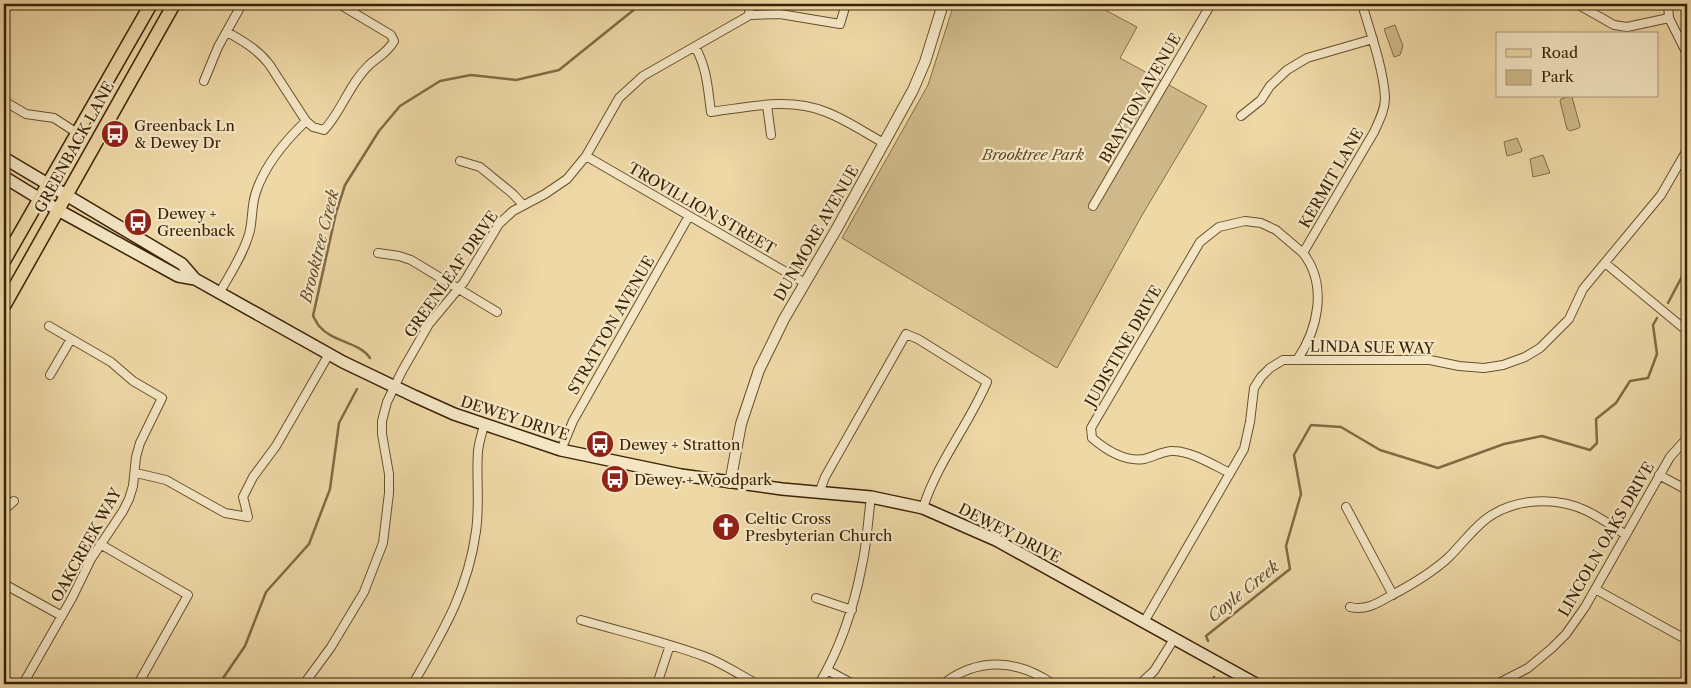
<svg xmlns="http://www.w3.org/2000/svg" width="1691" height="688" font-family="'Libre Caslon Text',serif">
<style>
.green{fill:#cfb98a;stroke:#846e47}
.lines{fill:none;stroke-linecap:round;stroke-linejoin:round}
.stream{stroke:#816a44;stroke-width:2.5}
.minor-casing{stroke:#67502c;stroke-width:10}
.tertiary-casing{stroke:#67502c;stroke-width:12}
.secondary-casing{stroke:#3a2204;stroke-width:14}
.primary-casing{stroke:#3a2204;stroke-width:15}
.minor{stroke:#f4e6c5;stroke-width:8}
.tertiary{stroke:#f4e6c5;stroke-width:10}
.secondary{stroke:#f4e6c5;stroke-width:11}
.primary{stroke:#eed8a6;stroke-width:12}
.labels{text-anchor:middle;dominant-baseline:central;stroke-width:4.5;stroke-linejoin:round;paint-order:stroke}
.street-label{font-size:15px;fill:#3a2204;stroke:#f4e6c5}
.poi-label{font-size:15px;fill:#3a2204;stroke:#f4e6c5;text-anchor:start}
.park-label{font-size:15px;font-style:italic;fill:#5f4826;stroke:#f4e6c5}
.water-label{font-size:16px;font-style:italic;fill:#644c29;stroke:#f4e6c5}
</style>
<rect width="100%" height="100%" fill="#eed8a6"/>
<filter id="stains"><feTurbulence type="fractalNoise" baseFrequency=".004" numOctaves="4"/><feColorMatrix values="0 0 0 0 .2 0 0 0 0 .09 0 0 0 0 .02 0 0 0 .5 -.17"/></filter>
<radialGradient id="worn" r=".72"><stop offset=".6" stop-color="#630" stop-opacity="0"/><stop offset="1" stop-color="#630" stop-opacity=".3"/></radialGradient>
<path class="green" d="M954,4H1094L1137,27L1120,58L1207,106L1141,217L1057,368L842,238L928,85Z
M1395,25L1403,46L1400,55L1394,57L1384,29Z
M1569,96L1572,97L1580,126L1579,128L1570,131L1567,129L1560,101L1561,99Z
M1517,138L1522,150L1521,152L1507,156L1504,142Z
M1543,155L1550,173L1533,177L1530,159Z"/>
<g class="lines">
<path class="stream" d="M1668,303L1687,267
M370,358C359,342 333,342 320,327C317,324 315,319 313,316L336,213L345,185L379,131L400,106L440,81L471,75L516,80L559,70L641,4
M1208,641L1206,636L1290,569L1286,546L1301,494L1294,455L1311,425L1341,427L1380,450L1438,468L1504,444L1542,436L1590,450L1597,443L1596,419L1616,403L1630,381L1648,378L1657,354L1653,325L1657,318
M1214,677L1215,684
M219,684L245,646L266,592L309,544L330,489L339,423L357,389"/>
<defs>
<path id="minor" d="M748,4L750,15
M1577,4L1614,25L1627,27L1669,18
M1668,4L1669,18L1687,54
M227,32C243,41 257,49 269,64L306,121L313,127L324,130C342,111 349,84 369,65C378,57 388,52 394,41L391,35L339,4
M695,47C707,67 708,90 711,112C749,107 789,97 826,112C847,120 865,133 884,143
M204,81L218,47L242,4
M4,101L26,114L54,118L77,133
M767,105L771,135
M1241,116L1261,100L1270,86L1287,70L1307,58L1373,39
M586,156L805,283
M460,161L480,167L513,194L523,205
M1093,206L1211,4
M378,253L399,256L411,260L497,312
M1605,263L1687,331
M220,292C230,274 243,255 249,234C253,221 251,206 256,192C265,165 285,141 306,121
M1297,360C1318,329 1328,285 1303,253L1374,132C1379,121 1385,110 1385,98C1384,71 1370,31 1362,4
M50,375L71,339
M561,450L573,421L689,216
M136,473L166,480L225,513L248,517L243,497L253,477L276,446L329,354
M1230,473C1213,465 1193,452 1174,451C1164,450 1154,457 1144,459C1125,462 1106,450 1092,438L1091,428L1200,242L1219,227L1245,221L1261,223L1276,230L1303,253
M1659,475L1687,490
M819,493L825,477L906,334L918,339L987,382C968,426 937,463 923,508
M1346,507L1393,595
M4,510L14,501
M100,544L188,595L138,684
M4,584L62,616
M1595,589L1687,640
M816,598L852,610
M1350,607C1366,611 1378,603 1392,595C1411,585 1433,572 1449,557C1461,545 1472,530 1486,519C1514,498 1556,496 1587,511C1601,518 1614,527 1626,535
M581,620C623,632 666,642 706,657C724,664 740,675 757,684
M1144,622L1244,449L1250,422L1254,388L1261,377L1270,368L1283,360H1430L1459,366L1484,368L1503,365L1525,357L1540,348L1569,319L1583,289L1661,195L1687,150
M827,670L853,684
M23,684L72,598L91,559L123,511L129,499L133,486L136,457L140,443L162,398L133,381L111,362L49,326
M304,684L331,647L364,592L383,543L389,493V474L382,434V421L387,402L402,371L429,324L464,282L499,224L513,211L545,194L567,179L586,156L619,98L643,76L750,15L780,14L840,24L846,4
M413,684C442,633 468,591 476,531C480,504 476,477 478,451C479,442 482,433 484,425
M657,684L670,645
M819,684C841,647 854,607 862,565C867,543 868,519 871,497
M943,684C978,657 1017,659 1053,684
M1140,684L1154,671L1174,639
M1497,684L1528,668L1552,648L1566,634L1585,607L1670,457L1687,438"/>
<path id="tertiary" d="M730,483L741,424L759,370L784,319L836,230L913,90L925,62L943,4"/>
<path id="secondary" d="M4,158L182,264L195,279L343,362L414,396L454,414L561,450L681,475L782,489L871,497L923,508L996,540L1256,684
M4,177L58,210L178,276L195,279"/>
<path id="primary" d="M4,261L151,4
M4,306L174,4"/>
</defs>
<use href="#minor" class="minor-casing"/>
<use href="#tertiary" class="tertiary-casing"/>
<use href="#secondary" class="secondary-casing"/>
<use href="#primary" class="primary-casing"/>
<use href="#minor" class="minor"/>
<use href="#tertiary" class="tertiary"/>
<use href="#secondary" class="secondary"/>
<use href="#primary" class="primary"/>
</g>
<defs>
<symbol id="bus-disc" viewBox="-11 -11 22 22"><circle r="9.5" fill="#8f2418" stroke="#f4e6c5"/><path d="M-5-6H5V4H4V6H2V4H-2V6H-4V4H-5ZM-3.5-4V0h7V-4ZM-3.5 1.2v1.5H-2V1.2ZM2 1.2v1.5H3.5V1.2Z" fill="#fff"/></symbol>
<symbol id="church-disc" viewBox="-11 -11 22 22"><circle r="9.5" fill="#8f2418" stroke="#f4e6c5"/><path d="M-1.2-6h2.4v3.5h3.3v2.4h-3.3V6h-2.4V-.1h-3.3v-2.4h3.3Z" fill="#fff"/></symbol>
</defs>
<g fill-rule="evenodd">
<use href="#bus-disc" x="99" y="118" width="32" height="32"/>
<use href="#bus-disc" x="122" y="206" width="32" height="32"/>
<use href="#bus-disc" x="584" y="428" width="32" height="32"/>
<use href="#bus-disc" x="599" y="463" width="32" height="32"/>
<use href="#church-disc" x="710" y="511" width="32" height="32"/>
</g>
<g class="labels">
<g class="street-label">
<text transform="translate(1140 98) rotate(-60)">BRAYTON AVENUE</text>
<text transform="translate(74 147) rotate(-61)">GREENBACK LANE</text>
<text transform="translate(1331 178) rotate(-60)">KERMIT LANE</text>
<text transform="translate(702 208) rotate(30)">TROVILLION STREET</text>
<text transform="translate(816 233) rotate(-60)">DUNMORE AVENUE</text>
<text transform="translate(451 274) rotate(-55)">GREENLEAF DRIVE</text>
<text transform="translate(611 325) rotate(-60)">STRATTON AVENUE</text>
<text transform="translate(1123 346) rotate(-60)">JUDISTINE DRIVE</text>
<text transform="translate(1372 347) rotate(1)">LINDA SUE WAY</text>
<text transform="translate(515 418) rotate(18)">DEWEY DRIVE</text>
<text transform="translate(1010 533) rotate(27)">DEWEY DRIVE</text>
<text transform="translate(1606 539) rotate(-60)">LINCOLN OAKS DRIVE</text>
<text transform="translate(86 545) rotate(-61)">OAKCREEK WAY</text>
</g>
<g class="poi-label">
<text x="134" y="125">Greenback Ln<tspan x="134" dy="17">&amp; Dewey Dr</tspan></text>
<text x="157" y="213">Dewey +<tspan x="157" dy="17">Greenback</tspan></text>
<text x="619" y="444">Dewey + Stratton</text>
<text x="634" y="479">Dewey + Woodpark</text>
<text x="745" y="518">Celtic Cross<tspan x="745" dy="17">Presbyterian Church</tspan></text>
</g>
<g class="park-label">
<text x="1033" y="154">Brooktree Park</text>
</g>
<g class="water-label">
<text transform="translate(319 246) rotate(-76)">Brooktree Creek</text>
<text transform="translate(1243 591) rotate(-39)">Coyle Creek</text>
</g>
</g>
<rect width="1691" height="688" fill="none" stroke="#eed8a6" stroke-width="20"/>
<rect x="5" y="5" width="1681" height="678" fill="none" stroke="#3a2204" stroke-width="2.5"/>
<rect x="10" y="10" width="1671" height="668" fill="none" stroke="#3a2204"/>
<rect x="1496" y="32" width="162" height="65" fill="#f4e6c5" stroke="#aa9878"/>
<rect x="1506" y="49" width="25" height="8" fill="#eed8a6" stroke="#aa9878"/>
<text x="1541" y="58" font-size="15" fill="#3a2204">Road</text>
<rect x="1506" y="70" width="25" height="15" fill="#cfb98a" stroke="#aa9878"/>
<text x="1541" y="82" font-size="15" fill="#3a2204">Park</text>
<rect width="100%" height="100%" filter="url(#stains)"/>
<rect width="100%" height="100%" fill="url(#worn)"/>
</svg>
